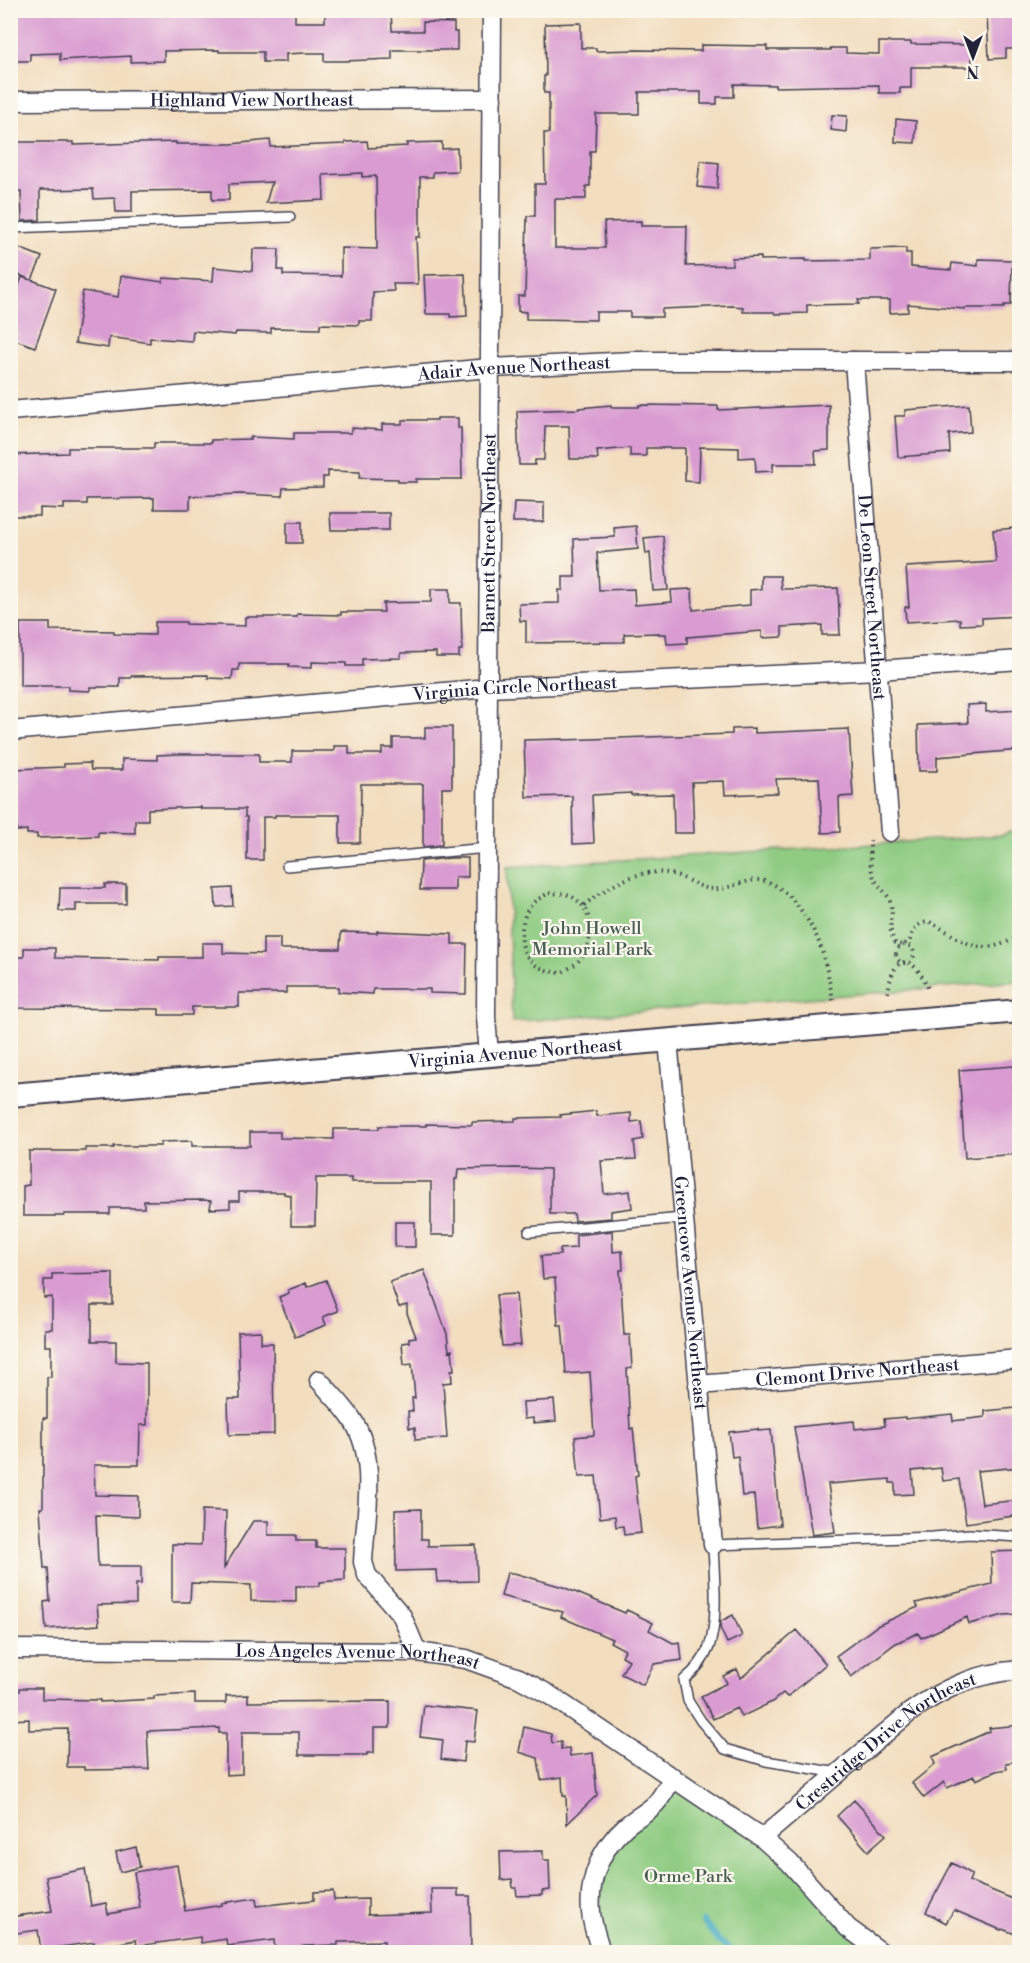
<svg xmlns="http://www.w3.org/2000/svg" width="1030" height="1963" font-family="'Libre Bodoni',serif">
<style>
.green{fill:#8fcc82;stroke:#58775e;stroke-width:1.5}
.lines{fill:none;stroke-linecap:round;stroke-linejoin:round}
.stream{stroke:#48aec8;stroke-width:6}
.building{fill:#d99bd1}
.service-casing{stroke:#413e4f;stroke-width:12}
.minor-casing{stroke:#413e4f;stroke-width:21}
.tertiary-casing{stroke:#413e4f;stroke-width:26}
.path{stroke:#413e4f;stroke-width:4;stroke-dasharray:1.5 4.5;stroke-linecap:butt}
.service{stroke:#fff;stroke-width:9}
.minor{stroke:#fff;stroke-width:18}
.tertiary{stroke:#fff;stroke-width:22}
.labels{text-anchor:middle;dominant-baseline:central;stroke-width:4.5;stroke-linejoin:round;paint-order:stroke}
.street-label{font-size:18px;fill:#22223b;stroke:#fbf7ec}
.park-label{font-size:18px;fill:#485e54;stroke:#fbf7ec}
</style>
<rect width="100%" height="100%" fill="#fbf7ec"/>
<filter id="ink" filterUnits="userSpaceOnUse"><feTurbulence type="fractalNoise" baseFrequency=".0167" numOctaves="2"/><feDisplacementMap in="SourceGraphic" scale="12" xChannelSelector="R" yChannelSelector="G"/><feConvolveMatrix kernelMatrix="1 2 1 2 8 2 1 2 1" color-interpolation-filters="sRGB"/></filter>
<filter id="wash" filterUnits="userSpaceOnUse"><feTurbulence type="fractalNoise" baseFrequency=".008" numOctaves="4" result="noise"/><feDisplacementMap in="SourceGraphic" scale="24" xChannelSelector="R" yChannelSelector="G"/><feGaussianBlur stdDeviation="1.35" result="paint"/><feColorMatrix in="noise" values="0 0 0 0 0 0 0 0 0 0 0 0 0 0 0 0 0 1.4 0 .05"/><feComposite in="paint" operator="in"/></filter>
<g filter="url(#wash)">
<rect width="100%" height="100%" fill="#f2ddbe"/>
<path class="green" d="M1010,832L1019,833V981L512,1022L507,867L848,846L1002,835Z
M686,1775L782,1856L884,1952H606L598,1931L604,1848Z"/>
<g class="lines">
<path class="stream" d="M703,1922L720,1942L735,1952"/>
</g>
<g id="blocks">
<path class="building" d="M10,10H295V22H325V10H391L392,31H423V22L454,23V32H457V50H392V59L344,61H324V53H304L286,54V62H263V52H219V50L164,51V61L131,62V56L60,60V53L30,54V61H10Z
M1020,12V49H1006V58L989,59L987,14Z
M581,23V48H596V51L637,50L701,51V45L767,46V50H831V48H846V53L879,54V42H911V44L972,45V67H911V88H900V93H879V85L775,87V85L734,84V97H717V104H701V92H639V114H596L595,151H590V186H586V199H555V248H605L604,222L641,221V226H687L686,266L732,265V258L761,257V260L806,259V261L870,260V249L906,248V253H911V267L951,270L952,263L978,266V259L1012,260L1011,305H1004V308H965V309L908,304V312L890,313V300H858L859,304L807,305V313L775,314L774,312H743V307L733,306L662,309V317H630V312H596V320L526,319V312L518,311V296H525L527,216H535V184H545L544,133H549V93H544V76H546L545,24Z
M832,115L847,116L846,132L831,130Z
M896,119L916,121L915,143L895,142Z
M270,140L271,147L345,144V142L367,141L368,148L407,146V143L442,142V149L457,148L458,171L433,172V177H420V237H416L418,284H393L394,291L373,292L372,321H359V325L320,324V329L271,328V333L236,332L235,335L193,331L192,341L150,338V343L109,337L108,348L75,343L83,291L118,297L121,276L163,282V278L213,281L214,267L252,271L253,249H279L278,270H283V275L341,276V248L377,249L376,176L362,177V173L323,175L324,200L266,203L272,182L229,184V200H212V190L132,191V212H116L115,198L94,199L93,189L40,190V220L22,221L21,191H11L10,163H13V142H73V145L176,142V144H231Z
M700,161L719,163L717,189L697,187Z
M19,248L42,257L32,280L56,289L35,347L10,338V309L22,277L31,280L10,271Z
M465,274L467,316L450,317V314H426L424,275Z
M611,405V407H639V405L718,406V410L829,405V450L815,451L816,464H773V471L756,472L755,457L739,458V448L700,447L699,482L685,481V448H646V456H630V448L597,451L598,459H570L569,426H545L544,460H535V465H519L517,411L579,409V408Z
M969,405L971,432L949,434L950,453L898,457L895,416H905V410Z
M437,418H458V428H461L462,479H416V482H398V479L359,478L360,472L328,471V477H323V487L283,488L282,496L240,494L190,496V509H154V498L87,499V504H64V509L40,508V516H10L11,455L68,453V448H154V443H211V440L251,439V437L294,439V433H351V428L382,430V424H402V420H437Z
M514,502L544,503V522H513Z
M330,513H389V530H331Z
M287,522H302V543H287Z
M636,526L638,549L597,553L599,590L634,589L635,605L672,602L671,590L692,589L693,610L750,605V590L761,589V576H780L781,589L838,588L840,635H822V625L782,627V637L762,638V631L687,637V643L667,644L666,634H659V633L624,634V642L526,643V621H520L519,604L559,603V590H563V577H575L574,539L615,537L614,528Z
M1015,528L1020,573V616L982,618V624L960,625V619L906,622L905,607H909L906,567L996,562L993,530Z
M663,536L668,590L653,591L650,553L646,554L644,538Z
M431,589H450V603H461L462,650H459V657H436V652L401,653V658L362,659V666H346V663L312,662V668L289,667V664H239V670H233L232,679L208,678V675L131,676V678H120V687H90V691L68,690V686H20V623H50V630L114,631V634L155,635V622H186V624L245,626V617H297V614L341,615V612H384L383,603L431,602Z
M986,704V712L1020,710V750L937,757V771H919L918,725L968,723L967,705Z
M425,727H452V788H442V845L423,847V784H361L360,843H340V815H275V817H263V860H247V817H245V809H201V807L148,809V820H135V833L98,832V836L37,838V834H27V830L17,831L15,769L64,767V764L90,763L91,770H122V759L157,760V755L179,754H259V762H292V751H334V746H349V754H382V748H393V738H425Z
M755,728V733L849,729L853,796L839,797L840,832L822,833L819,778L776,779L778,793L725,795L724,781L692,782L694,833H674L673,794L631,795V793L592,795L594,843L573,844L572,796L526,797L524,740L563,739V740L732,734V729Z
M450,858H468V877H455V890H420L421,861Z
M105,884H126V904H76V911H59L60,888H105Z
M232,888L233,906L216,907L215,889Z
M377,931L452,934V944H467L466,994L430,993V989H373V994L338,992L339,987H286V993H239V1007H192V1015H159V1009L10,1008V957H24V948H55V958L159,960V957H202V943H223V953L263,954V938H280V949H340L341,932L377,933Z
M1014,1066L1016,1087H1013L1019,1154L965,1158L959,1070Z
M596,1111L597,1116L631,1113V1122L641,1121L643,1139L634,1141L636,1159L601,1161L604,1194L630,1191L632,1208L611,1211V1218L575,1221L574,1214H550V1169L516,1168L458,1169L457,1179H455V1235H431V1182H351V1178H316L315,1226H291V1195L284,1194V1192H239V1201H230V1208L210,1209L211,1201L205,1200L144,1201V1208H110V1214H64V1216H23V1186L29,1185V1151H85V1148H114V1146H161V1142L192,1141V1146H250V1132H280V1138L334,1139V1129H379V1126H426V1124L472,1125V1122L515,1121V1118L561,1117L560,1115Z
M395,1222H415V1247H395Z
M612,1231L613,1252L622,1251L623,1270H620L624,1335H630L632,1368L627,1369L630,1429L633,1428L638,1475L635,1476L641,1533L624,1535L623,1526L616,1527L615,1516L600,1518L596,1476L579,1477L575,1437L594,1435L590,1372L566,1374L562,1325H558L555,1278L543,1279L541,1256L560,1255V1249L576,1248V1235Z
M424,1270L447,1334L449,1351L452,1350L454,1370H451L452,1382L443,1383L447,1438L415,1440V1428H409L408,1411H413L412,1398H415L412,1364L404,1365L402,1343L409,1342V1338L416,1337L407,1313V1305L399,1307L390,1282Z
M113,1273V1305H92V1341H116V1362L147,1363V1425H140L139,1465H94L95,1495L138,1496V1517L96,1515L98,1566H141V1584H136V1604L97,1605L99,1625L46,1629L44,1602L50,1601L48,1568H44L40,1508H43V1418H47V1377H51V1346H45V1329H52V1297L44,1298V1280H52V1274Z
M326,1280L338,1311L323,1317L326,1325L295,1337L279,1297L289,1293L288,1290L306,1283L307,1287Z
M516,1294L521,1345L502,1346L496,1295Z
M261,1331V1343H273L274,1434L229,1435L228,1399H240L238,1332Z
M554,1400L556,1421L533,1423V1418L524,1419L523,1402Z
M1016,1408L1018,1431H1020V1467L977,1471L982,1504L1020,1500V1515L966,1523L959,1479L943,1481L941,1468L912,1471L914,1494L895,1495V1483H890V1479L828,1484L835,1532L812,1535L794,1427L854,1421L855,1429L885,1426L884,1419L905,1417V1419L952,1414L953,1421L985,1417V1411Z
M758,1429V1431L771,1430L780,1525L757,1528L754,1495L742,1496L738,1456L732,1457L729,1432Z
M421,1509V1539H428V1546L476,1545L477,1581L437,1582L436,1570L396,1571L395,1510Z
M202,1510L226,1511L224,1568L253,1521H268V1535H296V1541H316V1548H345V1580L320,1582V1586H296V1602L251,1601V1585L191,1583L190,1602H172V1544L201,1545Z
M1020,1551V1614L1004,1615L969,1624L967,1617L921,1638L918,1633L896,1643L851,1677L836,1656L877,1626L918,1607L916,1603L992,1584L991,1552Z
M507,1573H514L563,1587L625,1613L627,1610L653,1623L649,1630L673,1643L680,1642L682,1660L654,1664L643,1685L621,1674L629,1660L622,1656L625,1650L610,1642L612,1639L561,1617L563,1612L501,1596Z
M733,1615L742,1636L727,1643L720,1628L721,1621Z
M797,1630L826,1664L787,1697L783,1693L772,1702L741,1717L737,1708L713,1719L701,1696L727,1683L723,1676L737,1669L741,1678Z
M20,1688H42V1699L100,1700V1702L154,1699V1696L195,1694V1703H226V1696L248,1695V1702L390,1701V1728H374V1753H367V1755H299V1732H242V1774L226,1775V1733H219V1728L147,1731L149,1769L84,1770V1767H67L68,1729L29,1730V1719L10,1720V1691H20Z
M424,1705L478,1711L474,1742L465,1741L463,1762L441,1759L443,1740L420,1737Z
M1020,1725V1761L1006,1763L1007,1769L996,1771L976,1780L974,1776L947,1788L944,1782L924,1798L912,1783L935,1764L932,1757L990,1731L989,1728Z
M524,1727L551,1734L552,1743L561,1742V1749L569,1748L570,1756L593,1753L597,1795L567,1824L566,1796H563L562,1777L541,1780L538,1758L519,1752Z
M854,1800L886,1835L868,1851L837,1816Z
M136,1847L140,1867L120,1872L116,1852Z
M543,1851V1860H549L550,1890L542,1891V1895L517,1896L516,1888H513L512,1879L501,1880L500,1852Z
M952,1863L972,1874L969,1881L1020,1902V1936L1002,1929L1001,1930L954,1910L946,1923L926,1912Z
M177,1865L185,1911L222,1905V1903L256,1898L257,1906L314,1900V1892L333,1891L334,1900L368,1899V1915L432,1913L431,1889H458V1896H470L471,1952L438,1953V1948L384,1949V1941L338,1942V1945L305,1946L275,1950L274,1940L227,1946L226,1939L201,1943L200,1937L137,1946L136,1940L95,1948L94,1942L41,1950L38,1930L10,1934V1917L52,1911L46,1877L85,1869L91,1906L106,1903L108,1914L140,1908L134,1872Z"/>
</g>
</g>
<g filter="url(#ink)">
<use href="#blocks" fill-opacity="0" stroke="#413e4f" stroke-width="1.5"/>
<g class="lines">
<defs>
<path id="service" d="M10,228L290,217
M287,866L488,848
M529,1232L683,1218
M838,1773L766,1761L725,1749L701,1721L688,1701L684,1680C695,1671 704,1660 709,1647C719,1618 714,1575 713,1545L933,1537L969,1534L1020,1537"/>
<g id="minor">
<path id="s1" d="M10,101L492,99"/>
<path id="s2" d="M854,361L890,832"/>
<path id="s3" d="M10,411L490,368L633,361H1020"/>
<path id="s4" d="M10,731L488,688L878,670L1020,660"/>
<path id="s5" d="M668,1040L713,1545"/>
<path id="s6" d="M489,1055L486,1017L492,10"/>
<path d="M319,1380C330,1393 343,1405 352,1419C379,1460 365,1517 363,1562L367,1575L402,1616L417,1652"/>
<path id="s7" d="M698,1385L1020,1359"/>
<path id="s8" d="M10,1649L417,1652L466,1659L519,1678L548,1694L762,1838L790,1863L848,1928L881,1952"/>
<path id="s9" d="M762,1838L909,1713C943,1688 977,1673 1020,1670"/>
<path d="M601,1952C598,1940 592,1926 591,1912C588,1879 601,1848 626,1826C634,1819 644,1814 652,1807C661,1800 667,1787 673,1777"/>
</g>
<g id="tertiary">
<path id="s10" d="M10,1095L1020,1011"/>
</g>
</defs>
<use href="#service" class="service-casing"/>
<use href="#minor" class="minor-casing"/>
<use href="#tertiary" class="tertiary-casing"/>
<path class="path" d="M870,840C870,852 869,866 874,878C879,888 890,894 891,906C894,922 886,924 895,943L902,945L910,941C913,930 917,922 930,922C968,942 976,959 1020,936
M549,893C555,894 563,893 568,895C594,905 596,940 580,959C576,965 567,969 561,973C531,970 517,954 523,923C524,916 528,908 533,903C537,899 544,896 549,893Z
M584,905C609,887 638,866 672,874C684,877 694,885 706,888C726,893 742,879 760,880C775,882 788,894 797,905C825,941 824,961 834,1003
M896 954a9 9 0 1 1 18 0a9 9 0 1 1-18 0Z
M888,993C889,985 891,973 897,966C910,951 926,981 929,991"/>
<use href="#service" class="service"/>
<use href="#minor" class="minor"/>
<use href="#tertiary" class="tertiary"/>
</g>
</g>
<g class="labels">
<g class="street-label">
<text stroke="none"><textPath href="#s1" startOffset="242">Highland View Northeast</textPath></text>
<text stroke="none"><textPath href="#s3" startOffset="506">Adair Avenue Northeast</textPath></text>
<text stroke="none"><textPath href="#s6" startOffset="522">Barnett Street Northeast</textPath></text>
<text stroke="none"><textPath href="#s2" startOffset="237">De Leon Street Northeast</textPath></text>
<text stroke="none"><textPath href="#s4" startOffset="507">Virginia Circle Northeast</textPath></text>
<text stroke="none"><textPath href="#s10" startOffset="507">Virginia Avenue Northeast</textPath></text>
<text stroke="none"><textPath href="#s5" startOffset="254">Greencove Avenue Northeast</textPath></text>
<text stroke="none"><textPath href="#s7" startOffset="160">Clemont Drive Northeast</textPath></text>
<text stroke="none"><textPath href="#s8" startOffset="348">Los Angeles Avenue Northeast</textPath></text>
<text stroke="none"><textPath href="#s9" startOffset="158">Crestridge Drive Northeast</textPath></text>
</g>
<g class="park-label">
<text x="592" y="928">John Howell<tspan x="592" dy="21">Memorial Park</tspan></text>
<text x="688" y="1876">Orme Park</text>
</g>
</g>
<rect width="1030" height="1963" fill="none" stroke="#fbf7ec" stroke-width="36"/>
<g transform="translate(973 57) rotate(180)" stroke="#fbf7ec" stroke-width="4.5" paint-order="stroke">
<path d="M0-4.5L10 22L0 15L-10 22Z" fill="#22223b"/>
<text y="-9" font-size="16" font-weight="bold" text-anchor="middle" fill="#22223b">N</text>
</g>
</svg>
